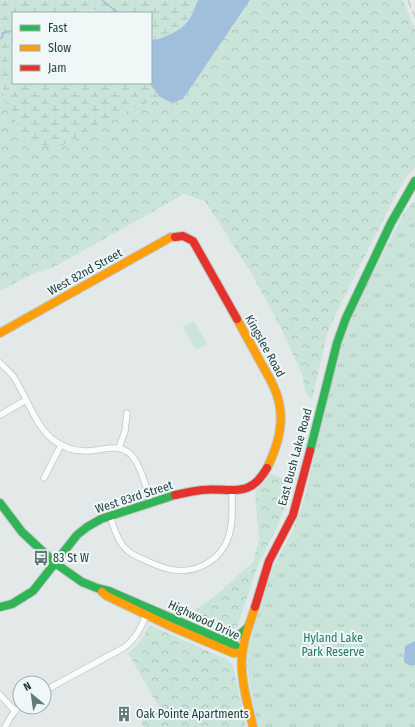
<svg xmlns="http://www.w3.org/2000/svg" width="415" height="727" font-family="'Fira Sans Condensed',sans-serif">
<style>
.grass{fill:#cae4da}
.forest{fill:url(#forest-crowns)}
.wetland{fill:url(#wetland-marsh)}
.park{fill:url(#park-tufts)}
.water{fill:#9fbfdc}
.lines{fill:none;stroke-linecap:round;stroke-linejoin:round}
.stream{stroke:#9fbfdc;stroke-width:1.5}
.street-casing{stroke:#bfc6c5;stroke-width:7}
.fast-casing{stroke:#bec7c6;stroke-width:10}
.slow-casing{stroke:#bec7c6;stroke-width:10}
.jam-casing{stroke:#bec7c6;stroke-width:10}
.street{stroke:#fbfcfc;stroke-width:5.5}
.fast{stroke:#30b455;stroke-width:8}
.slow{stroke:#ff9f0a;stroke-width:8}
.jam{stroke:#e5322d;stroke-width:8}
.rail{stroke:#c6cacb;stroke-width:1.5;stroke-dasharray:8 4;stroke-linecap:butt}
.labels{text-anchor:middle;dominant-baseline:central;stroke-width:4;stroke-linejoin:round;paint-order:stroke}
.street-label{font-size:12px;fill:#1f3c3e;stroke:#f0f8f7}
.poi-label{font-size:12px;fill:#1f3c3e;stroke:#f0f8f7;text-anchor:start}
.park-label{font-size:12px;fill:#257862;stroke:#f0f8f7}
</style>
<defs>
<pattern id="forest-crowns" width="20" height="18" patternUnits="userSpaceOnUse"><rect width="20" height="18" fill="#cae4da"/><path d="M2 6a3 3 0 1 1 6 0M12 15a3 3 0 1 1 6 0" fill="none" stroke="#adc4bc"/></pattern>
<pattern id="wetland-marsh" width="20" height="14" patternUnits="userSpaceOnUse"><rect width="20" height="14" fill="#cae4da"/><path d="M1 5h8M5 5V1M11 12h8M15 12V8" fill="none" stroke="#adc4bc"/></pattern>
<pattern id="park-tufts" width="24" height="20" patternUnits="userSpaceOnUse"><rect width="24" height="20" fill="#cae4da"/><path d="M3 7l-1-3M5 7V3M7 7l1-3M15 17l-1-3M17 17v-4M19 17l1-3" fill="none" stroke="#adc4bc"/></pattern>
</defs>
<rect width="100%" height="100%" fill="#e2e9e8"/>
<path class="grass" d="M194,321L207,344L196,350L183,327Z"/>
<path class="forest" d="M250,0H403L415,29V168L407,176L398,191L336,313L327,334L312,399L306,394L302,374L281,328L253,276L205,201L184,194L54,267L37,272L0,291V60L4,98L60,147L103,121L160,97L172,103L183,99Z
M270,473L291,482L285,506L279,523L258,565L237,627L231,630L223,631L186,616L215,596L253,562L259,539L255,491L264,483Z
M149,625L228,660L233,665L246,727H144L141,722L159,707L128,653C139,646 144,636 149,625Z"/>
<path class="wetland" d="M0,0H198C195,6 193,14 189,20C181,31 164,38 151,41V13H99L94,10H82V13H13V83H149L160,97L103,121L60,147L34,144L18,125L4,98L0,60Z"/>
<path class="park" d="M415,200V727H257L248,674L247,657L250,641L270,573L293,530L303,504L338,355L352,314L378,263L404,213Z"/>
<path class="water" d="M198,0H250L183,99L172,103L160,97L149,83H151V41C164,38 181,31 189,20C193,14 195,6 198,0Z
M415,641V665H408L404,662L405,646Z"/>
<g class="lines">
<path class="stream" d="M102,0L118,13
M73,13H76
M0,38H2L3,33L5,32L13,31"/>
<defs>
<path id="street" d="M0,363C4,367 9,371 13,376C26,395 34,423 51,438C62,447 74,452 88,451C106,450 123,441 135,460C142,470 147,490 151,503
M0,415L26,400
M119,448L125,431L127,413
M44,478L61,445
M110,516C114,527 116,538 124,547C130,554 139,558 147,561C156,565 164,569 174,570C194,573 215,563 225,545C234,529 232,508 232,490
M44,691L125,647C137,637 142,626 147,612
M0,695L15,711
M5,727C9,719 13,712 20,706"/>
<path id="fast" d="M310,451L337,343L346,318L391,223L415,181
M0,503L22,532L55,563L82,582L97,588L109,591L236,646L242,652
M0,607L12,604L33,591L77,535L87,527L101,519L110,516L175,495
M224,639C235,639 241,634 248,627"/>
<path id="slow" d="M237,319C245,334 253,348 261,363C269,377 278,392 280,408C283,428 276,450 267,468
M0,333L171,237H175
M102,592L107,596L172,627L233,653L242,652
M253,727C248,704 240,680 242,656C243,639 250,623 255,607"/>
<path id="jam" d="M175,237L183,236L193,241L237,319
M175,495C184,493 193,491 202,490C231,487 249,500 267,468
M255,607L269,561L293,515L310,451"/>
</defs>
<use href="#street" class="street-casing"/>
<use href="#fast" class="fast-casing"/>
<use href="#slow" class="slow-casing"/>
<use href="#jam" class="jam-casing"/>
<use href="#street" class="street"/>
<use href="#fast" class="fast"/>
<use href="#slow" class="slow"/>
<use href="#jam" class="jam"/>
<path class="rail" d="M408,0L415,17"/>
</g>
<defs>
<symbol id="bus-bare" viewBox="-9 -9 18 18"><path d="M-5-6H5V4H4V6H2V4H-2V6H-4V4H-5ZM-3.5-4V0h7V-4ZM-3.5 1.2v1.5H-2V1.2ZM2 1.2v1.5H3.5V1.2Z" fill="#63797a" stroke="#f0f8f7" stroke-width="2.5" paint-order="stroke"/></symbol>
<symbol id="building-bare" viewBox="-9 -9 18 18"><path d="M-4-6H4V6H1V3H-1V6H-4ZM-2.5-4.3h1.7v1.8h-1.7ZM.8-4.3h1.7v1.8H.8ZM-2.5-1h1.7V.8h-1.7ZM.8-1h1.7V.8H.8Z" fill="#63797a" stroke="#f0f8f7" stroke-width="2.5" paint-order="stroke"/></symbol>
</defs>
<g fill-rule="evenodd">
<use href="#bus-bare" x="30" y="547" width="22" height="22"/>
<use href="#building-bare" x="113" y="703" width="22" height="22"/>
</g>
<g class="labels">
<g class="street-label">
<text transform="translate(85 272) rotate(-29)">West 82nd Street</text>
<text transform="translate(265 346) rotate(61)">Kingslee Road</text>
<text transform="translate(295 457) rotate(-75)">East Bush Lake Road</text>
<text transform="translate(134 497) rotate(-18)">West 83rd Street</text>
<text transform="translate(204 620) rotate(25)">Highwood Drive</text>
</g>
<g class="poi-label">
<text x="53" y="558">83 St W</text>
<text x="136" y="714">Oak Pointe Apartments</text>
</g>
<g class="park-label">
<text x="333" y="638">Hyland Lake<tspan x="333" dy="14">Park Reserve</tspan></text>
</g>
</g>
<rect x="12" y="12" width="140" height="72" fill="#f0f8f7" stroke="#9cadad"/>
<rect x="20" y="25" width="20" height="6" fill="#30b455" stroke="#9cadad"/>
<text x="48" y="32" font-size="12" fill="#1f3c3e">Fast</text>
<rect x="20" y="45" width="20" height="6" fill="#ff9f0a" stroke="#9cadad"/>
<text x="48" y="52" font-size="12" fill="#1f3c3e">Slow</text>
<rect x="20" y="65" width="20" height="6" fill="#e5322d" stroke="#9cadad"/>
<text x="48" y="72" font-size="12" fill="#1f3c3e">Jam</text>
<g transform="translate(32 695) rotate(331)"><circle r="19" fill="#f0f8f7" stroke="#9cadad"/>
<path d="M0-3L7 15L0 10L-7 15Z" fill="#63797a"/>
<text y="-6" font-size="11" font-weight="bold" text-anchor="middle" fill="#1f3c3e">N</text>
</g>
</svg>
